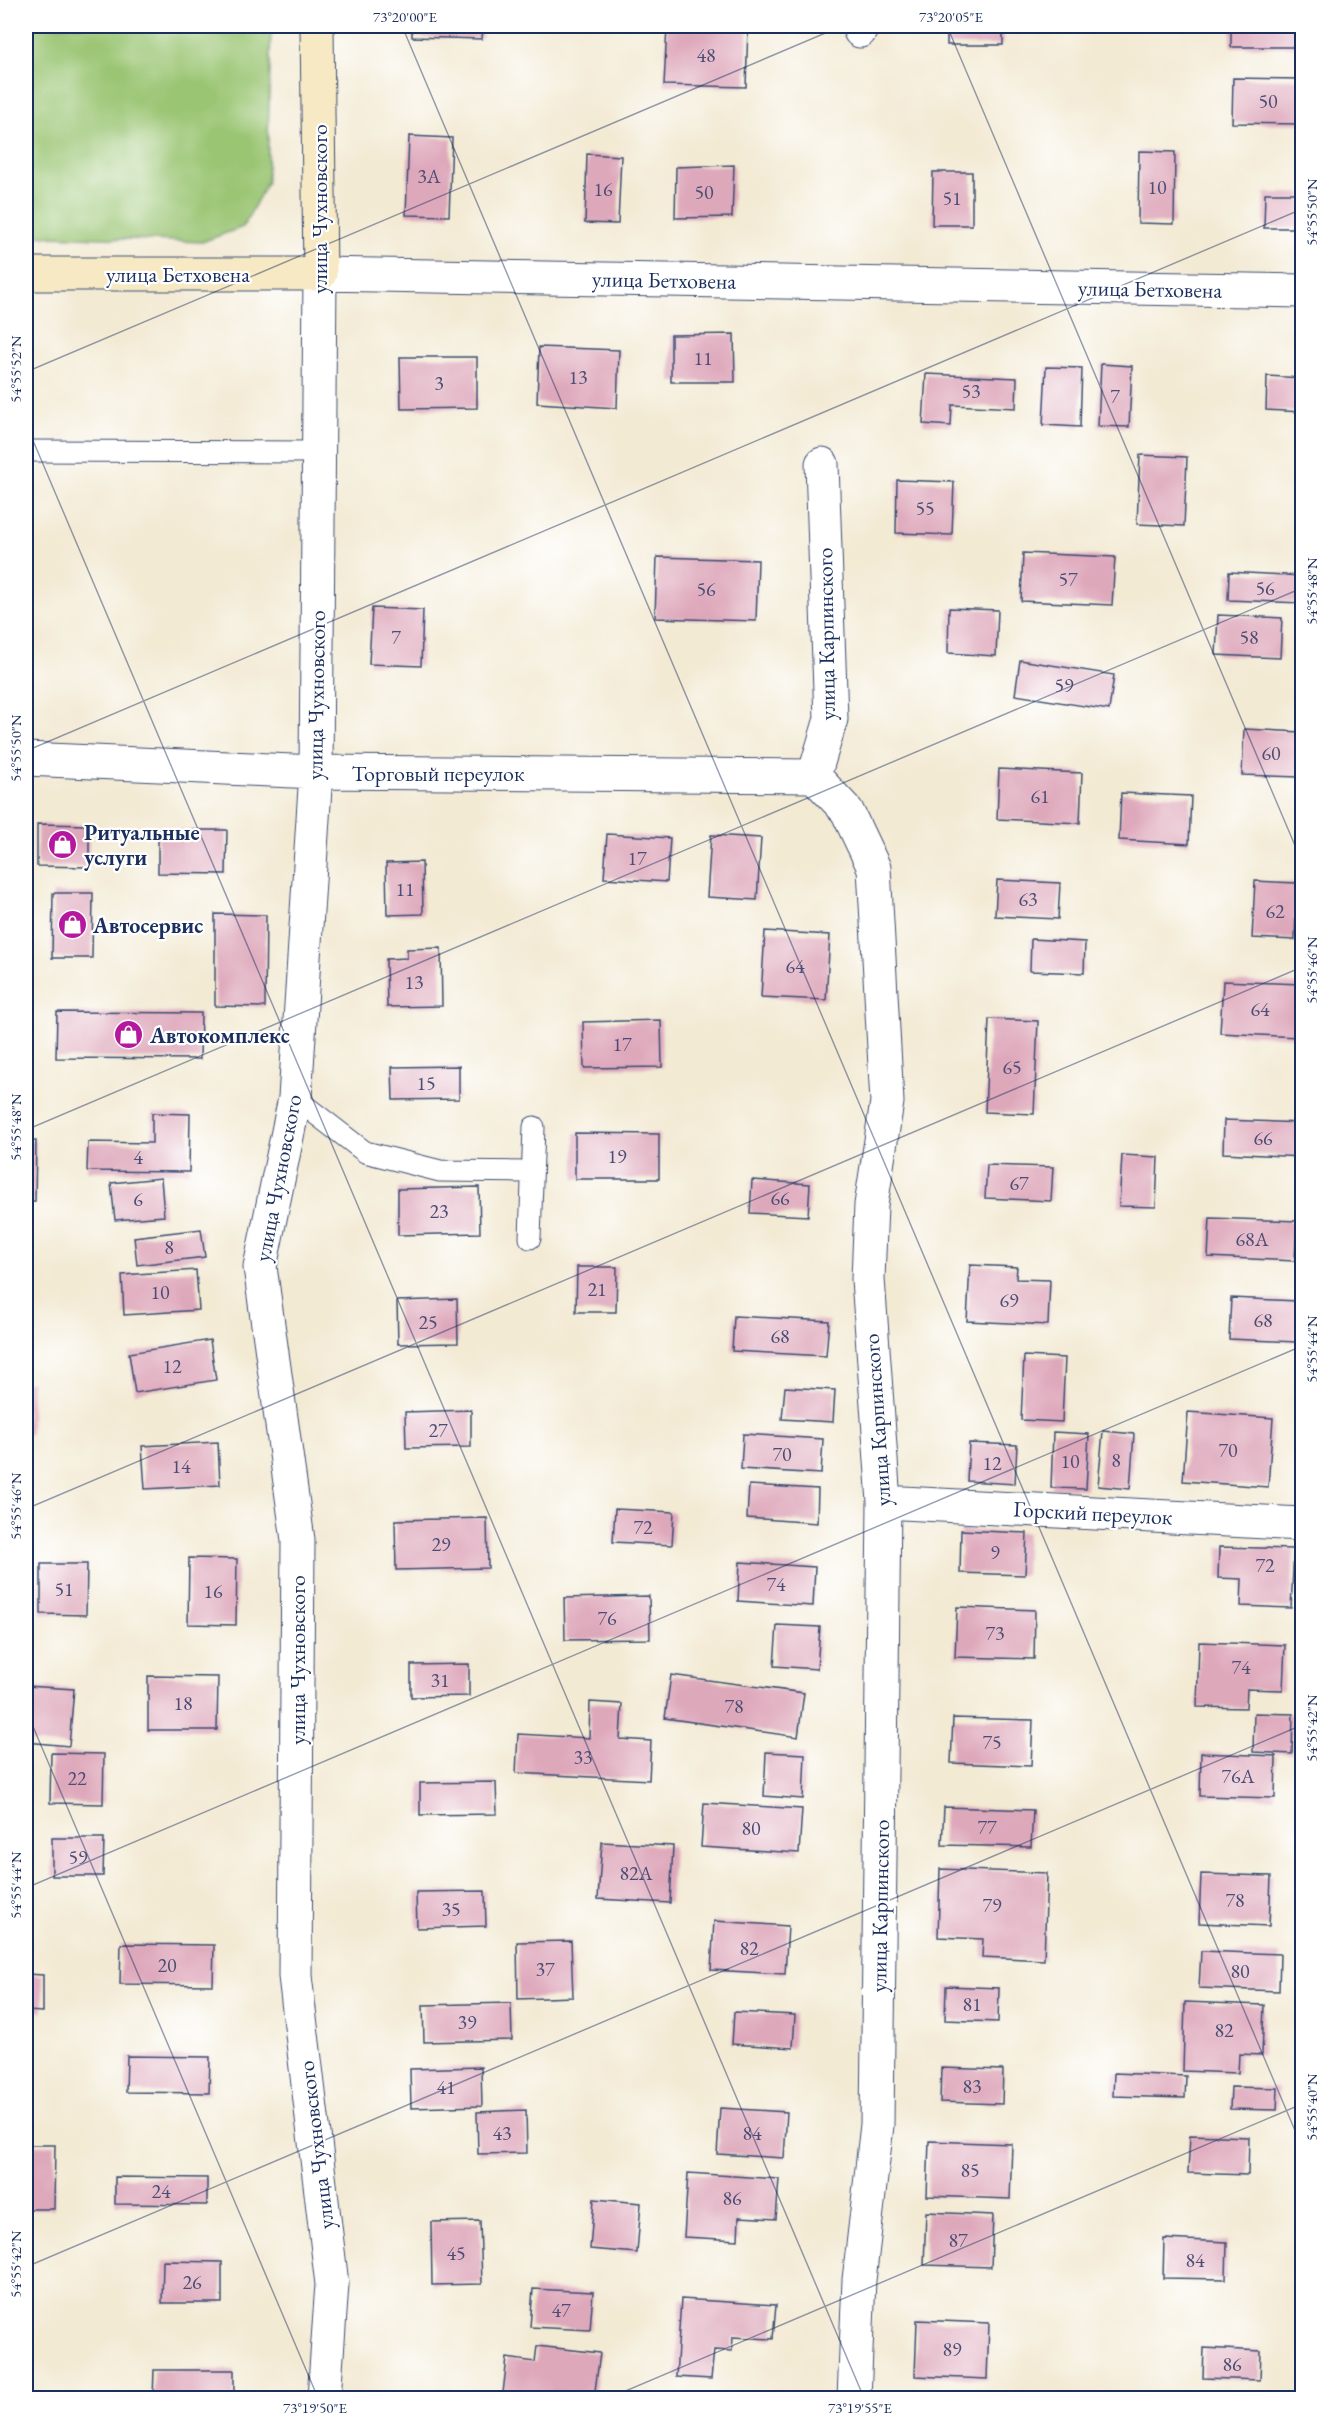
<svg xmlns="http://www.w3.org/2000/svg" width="1328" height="2424" font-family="'EB Garamond',serif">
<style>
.green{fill:#9ac572;stroke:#5a7a68;stroke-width:1.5}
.building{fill:#dea8bb}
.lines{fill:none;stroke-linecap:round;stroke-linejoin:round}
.lane-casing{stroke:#3b4b70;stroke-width:23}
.street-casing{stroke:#3b4b70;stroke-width:35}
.secondary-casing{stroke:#3b4b70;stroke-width:35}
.lane{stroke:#fff;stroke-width:21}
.street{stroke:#fff;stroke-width:33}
.secondary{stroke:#f6e9c3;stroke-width:33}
.ticks{fill:none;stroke:#1b2f5e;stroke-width:1.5;stroke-opacity:0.45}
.labels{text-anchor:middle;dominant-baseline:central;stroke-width:4.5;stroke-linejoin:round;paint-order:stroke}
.number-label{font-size:20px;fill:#4c4d75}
.street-label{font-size:22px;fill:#1b2f5e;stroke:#fff}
.poi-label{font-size:22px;font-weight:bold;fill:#1b2f5e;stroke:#fff;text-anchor:start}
.neatline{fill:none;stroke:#1b2f5e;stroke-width:2}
.ticks-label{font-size:15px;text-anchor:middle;fill:#1b2f5e}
</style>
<rect width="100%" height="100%" fill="#fff"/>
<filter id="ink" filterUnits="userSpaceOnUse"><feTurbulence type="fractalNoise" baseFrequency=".0167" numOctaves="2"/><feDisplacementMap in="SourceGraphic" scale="12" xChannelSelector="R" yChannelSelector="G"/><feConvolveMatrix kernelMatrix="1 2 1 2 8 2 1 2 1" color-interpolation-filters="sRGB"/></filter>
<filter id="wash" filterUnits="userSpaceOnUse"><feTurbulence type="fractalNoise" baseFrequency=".008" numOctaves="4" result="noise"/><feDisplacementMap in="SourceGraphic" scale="24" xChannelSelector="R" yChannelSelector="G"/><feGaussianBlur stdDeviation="1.35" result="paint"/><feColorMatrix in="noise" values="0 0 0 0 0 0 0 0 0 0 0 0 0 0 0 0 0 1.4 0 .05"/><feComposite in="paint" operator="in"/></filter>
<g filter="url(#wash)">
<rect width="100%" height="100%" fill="#f3ead4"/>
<path class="green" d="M26,26H271L267,182L243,227L202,242L26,235Z"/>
<g id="blocks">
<path class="building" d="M412,26H483L482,39L412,37Z
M667,26H748L746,87L664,85Z
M947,26H1003V45H947Z
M1231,26H1298V47H1231Z
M1233,78L1302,79V124L1232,123Z
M409,136L452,138L449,216L406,215Z
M1139,151L1175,152L1174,224L1138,223Z
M587,154L621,156L618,224L585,223Z
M734,165L732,217L675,218L676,167Z
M933,172H972V225H932Z
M1265,193H1302V228H1264Z
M734,334L735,382H671V335Z
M539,347L619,350L617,408L537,403Z
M400,357H477V408L401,409Z
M1101,364L1132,366L1129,427L1098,426Z
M1046,367L1082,368L1080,427L1043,425Z
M926,374L1017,378L1016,408L952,405L951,426L923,424Z
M1267,376L1302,378V412L1266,410Z
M1140,455L1187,457L1184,526L1137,524Z
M897,480L954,482L952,535L896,533Z
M1023,553L1115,557L1112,605L1021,601Z
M657,557L758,560L756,621L655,618Z
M1229,572L1302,576V603L1228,600Z
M372,608L423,610L421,666L369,664Z
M949,608L998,610L996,656L948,653Z
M1218,615L1282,618L1280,658L1216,655Z
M1020,660L1114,675L1109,710L1015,695Z
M1244,729L1301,732L1299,777L1242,775Z
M999,769L1082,773L1080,823L997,819Z
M1121,793L1191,796L1189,844L1119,840Z
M37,824L89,825V867L37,866Z
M158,830H227L226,874L158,873Z
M607,834L670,838L667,882L604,878Z
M711,835L761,838L757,900L707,897Z
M422,862L423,914L387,915L386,863Z
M997,880L1060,883L1058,919L995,916Z
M1255,881L1297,883L1295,940L1252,938Z
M53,893H93L92,958H52Z
M215,914L266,915L265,1007L215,1006Z
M765,931L830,935L826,1000L761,997Z
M1031,939L1085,942L1084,973L1030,971Z
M441,948L442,1006L387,1007L386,959L407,958V949Z
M1223,981L1300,984L1298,1037L1220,1033Z
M57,1012L201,1013L200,1059L56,1058Z
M989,1019L1038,1021L1034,1114L985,1112Z
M661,1020L662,1067L584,1068L583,1022Z
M459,1066V1099L393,1100L392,1067Z
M152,1113L190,1114L189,1172L87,1171L88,1142L152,1143Z
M1224,1120L1302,1123V1157L1223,1153Z
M575,1133L659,1134V1179H575Z
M26,1141H36L35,1202H26Z
M1122,1155L1158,1157L1156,1207L1119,1206Z
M987,1165L1053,1167L1051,1201L985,1198Z
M161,1178L164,1216L115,1220L111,1183Z
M752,1180L810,1184L808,1216L750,1213Z
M479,1187L480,1233L398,1235V1189Z
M1210,1218L1297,1221L1295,1261L1208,1257Z
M201,1229L205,1257L137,1265L134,1237Z
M970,1265L1017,1267L1016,1279L1050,1280L1048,1325L967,1321Z
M577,1267H617L616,1312H576Z
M196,1270L199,1310L124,1315L122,1275Z
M1231,1298L1298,1301L1296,1342L1229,1339Z
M457,1299L458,1343L398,1344L397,1301Z
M734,1316L829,1321L826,1356L732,1351Z
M210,1340L216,1380L135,1393L129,1353Z
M1024,1356L1065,1358L1062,1422L1021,1420Z
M26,1382H32L31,1434H26Z
M785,1387L835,1390L833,1422L782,1419Z
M471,1410V1447L406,1448L405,1412Z
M1188,1412L1273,1418L1268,1487L1183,1481Z
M1103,1431L1134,1434L1130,1489L1098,1486Z
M1053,1432L1089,1434L1086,1489L1051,1488Z
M743,1434L823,1439L821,1474L741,1469Z
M218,1442L220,1485L145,1489L142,1446Z
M969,1443L1017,1445L1015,1484L967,1481Z
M749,1485L818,1489L817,1523L747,1518Z
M615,1509L674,1512L672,1545L613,1542Z
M487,1518L488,1568L396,1570L395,1520Z
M961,1530L1027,1533L1025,1575L960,1573Z
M1219,1547L1294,1549L1291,1608L1241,1606L1242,1579L1218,1578Z
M189,1558L237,1559L236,1625L188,1624Z
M740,1562L815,1567L813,1606L738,1601Z
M41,1564H87L86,1615L41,1614Z
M649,1596L650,1639L565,1640L564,1598Z
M957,1607L1035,1610L1034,1659L955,1657Z
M777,1625L820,1627L817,1669L774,1666Z
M1199,1642L1285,1645L1283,1690L1247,1689L1246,1708L1197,1707Z
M469,1664V1696L411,1697V1665Z
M671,1675L804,1693L798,1737L665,1718Z
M148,1676L218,1677L217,1730H148Z
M26,1686L74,1689L69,1746L26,1742Z
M590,1702L622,1704L620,1739L651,1741L649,1780L516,1773L518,1734L589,1738Z
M1254,1713L1293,1714L1292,1754L1253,1752Z
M953,1718L1033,1720L1031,1766L951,1763Z
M766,1752L805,1754L803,1799L764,1796Z
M51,1753L104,1754L103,1804L50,1803Z
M1201,1753L1276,1756L1275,1798L1200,1796Z
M496,1782L497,1814L420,1815V1783Z
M704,1803L802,1809L799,1853L701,1847Z
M944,1807L1033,1810L1031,1847L942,1845Z
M52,1838H104L103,1876H52Z
M602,1842L673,1846L670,1903L598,1899Z
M940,1869L1047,1873L1044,1960L982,1957L983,1939L938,1937Z
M1201,1874L1271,1876L1269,1926L1199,1923Z
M485,1891L486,1926L417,1928L416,1892Z
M714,1921L788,1926L785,1974L711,1970Z
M571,1941L573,1997L518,1999L517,1942Z
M121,1944L214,1945L213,1985L120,1984Z
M1201,1951L1280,1954L1279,1991L1199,1988Z
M26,1974L43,1975V2012L26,2011Z
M946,1986L999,1988L998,2022L945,2020Z
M1185,2002L1264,2005L1262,2055L1239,2054L1238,2073L1183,2071Z
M511,2003L512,2040L424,2042L423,2005Z
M734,2012L795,2015L793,2048L732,2044Z
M127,2056L210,2057L209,2093L126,2092Z
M481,2067L482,2106L411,2108L410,2069Z
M941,2068L1003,2070L1002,2104L940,2102Z
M1114,2073L1186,2076L1185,2098L1113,2096Z
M1231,2087L1278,2088L1277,2110L1230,2109Z
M720,2108L787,2112L784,2158L717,2154Z
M526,2110L527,2153L478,2154L477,2112Z
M1190,2135L1249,2137L1248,2175L1188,2173Z
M929,2141L1012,2144L1010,2199L927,2196Z
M26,2145H55L54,2209H26Z
M688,2173L779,2179L776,2219L739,2217L738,2240L684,2237Z
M115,2177L207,2178V2205L115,2204Z
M594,2199L641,2203L637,2253L590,2249Z
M926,2212L993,2215L991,2267L924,2265Z
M480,2221L482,2284L432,2285L431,2222Z
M1164,2239L1227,2242L1226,2279L1163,2278Z
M163,2261L222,2262V2303H162Z
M533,2289L593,2292L590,2330L530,2327Z
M681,2299L776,2305L773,2339L733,2337L732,2351L714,2350L711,2379L676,2377Z
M917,2320L989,2323L987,2379L915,2376Z
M537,2346L600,2353L594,2398H553L503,2393L507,2358L535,2362Z
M1204,2348L1261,2351L1260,2380L1203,2378Z
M154,2370H234V2398H153Z"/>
</g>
</g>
<g filter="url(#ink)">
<use href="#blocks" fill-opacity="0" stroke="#3b4b70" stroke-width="1.5"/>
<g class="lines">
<defs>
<path id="lane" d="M26,451L319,452
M295,1098L365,1152L440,1171L532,1172
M530,1238L534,1127"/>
<path id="street" d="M860,26V31
M822,464L831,719L814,776L847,811L874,868L887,1102L871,1205L868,1279L884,1502L877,2125L859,2280L854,2398
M26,759L316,772L814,776
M884,1502L1302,1524
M324,2398L332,2284L295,1976L298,1540L260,1267L295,1098L316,772L320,274L1302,291"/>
<path id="secondary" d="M26,274H320L317,26"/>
</defs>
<use href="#lane" class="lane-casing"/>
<use href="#street" class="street-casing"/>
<use href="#secondary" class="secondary-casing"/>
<use href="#lane" class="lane"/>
<use href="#street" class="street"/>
<use href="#secondary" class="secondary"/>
</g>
</g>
<path class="ticks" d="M402,26L1302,2147M947,26L1302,862M26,372L842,26M26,424L864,2398M26,751L1302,209M26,1130L1302,588M26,1509L1302,967M26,1710L318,2398M26,1888L1302,1346M26,2267L1302,1725M609,2398L1302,2104"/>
<defs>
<symbol id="shop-disc" viewBox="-11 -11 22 22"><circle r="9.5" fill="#b5179e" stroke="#fff"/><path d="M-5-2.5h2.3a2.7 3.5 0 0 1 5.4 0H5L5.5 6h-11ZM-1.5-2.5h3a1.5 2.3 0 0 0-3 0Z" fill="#fff"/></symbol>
</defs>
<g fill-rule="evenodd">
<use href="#shop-disc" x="46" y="828" width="33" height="33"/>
<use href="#shop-disc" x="56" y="908" width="33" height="33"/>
<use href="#shop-disc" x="112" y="1018" width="33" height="33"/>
</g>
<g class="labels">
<g class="number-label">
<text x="706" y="55">48</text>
<text x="1268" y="101">50</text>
<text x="429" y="176">3А</text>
<text x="1157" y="187">10</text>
<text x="603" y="189">16</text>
<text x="704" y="192">50</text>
<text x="952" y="198">51</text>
<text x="703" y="358">11</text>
<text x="578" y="377">13</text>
<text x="439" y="383">3</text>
<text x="971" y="391">53</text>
<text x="1115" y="396">7</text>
<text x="925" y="508">55</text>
<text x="1068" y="579">57</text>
<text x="1265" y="588">56</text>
<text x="706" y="589">56</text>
<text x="396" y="637">7</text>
<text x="1249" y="637">58</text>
<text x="1064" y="685">59</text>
<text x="1271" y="753">60</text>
<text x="1040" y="796">61</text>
<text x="637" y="858">17</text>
<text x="405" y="889">11</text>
<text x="1028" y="899">63</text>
<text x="1275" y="911">62</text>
<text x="795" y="966">64</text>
<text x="414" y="982">13</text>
<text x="1260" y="1009">64</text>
<text x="622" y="1044">17</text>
<text x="1012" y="1067">65</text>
<text x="426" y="1083">15</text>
<text x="1263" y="1138">66</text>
<text x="617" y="1156">19</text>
<text x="138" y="1157">4</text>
<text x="1019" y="1183">67</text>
<text x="780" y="1198">66</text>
<text x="138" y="1199">6</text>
<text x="439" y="1211">23</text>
<text x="1252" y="1239">68А</text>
<text x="169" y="1247">8</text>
<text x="597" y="1289">21</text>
<text x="160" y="1292">10</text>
<text x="1009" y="1300">69</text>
<text x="1263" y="1320">68</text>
<text x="428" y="1322">25</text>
<text x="780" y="1336">68</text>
<text x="172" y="1366">12</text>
<text x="438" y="1430">27</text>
<text x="1228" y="1450">70</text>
<text x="782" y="1454">70</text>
<text x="1116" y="1460">8</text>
<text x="1070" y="1461">10</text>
<text x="992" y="1463">12</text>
<text x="181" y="1466">14</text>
<text x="643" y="1527">72</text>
<text x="441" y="1544">29</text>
<text x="995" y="1552">9</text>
<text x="1265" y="1565">72</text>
<text x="776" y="1584">74</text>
<text x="64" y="1589">51</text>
<text x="213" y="1591">16</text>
<text x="607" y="1618">76</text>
<text x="995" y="1633">73</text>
<text x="1241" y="1667">74</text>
<text x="440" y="1680">31</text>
<text x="183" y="1703">18</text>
<text x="734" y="1706">78</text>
<text x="992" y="1742">75</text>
<text x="583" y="1757">33</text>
<text x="1238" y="1776">76А</text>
<text x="77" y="1778">22</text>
<text x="987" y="1827">77</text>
<text x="751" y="1828">80</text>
<text x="78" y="1857">59</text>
<text x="636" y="1873">82А</text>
<text x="1235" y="1900">78</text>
<text x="992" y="1905">79</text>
<text x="451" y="1909">35</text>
<text x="749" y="1948">82</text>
<text x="167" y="1965">20</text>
<text x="545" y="1969">37</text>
<text x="1240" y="1971">80</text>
<text x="972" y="2004">81</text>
<text x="467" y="2022">39</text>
<text x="1224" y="2030">82</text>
<text x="972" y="2086">83</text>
<text x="446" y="2087">41</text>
<text x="502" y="2133">43</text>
<text x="752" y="2133">84</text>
<text x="970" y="2170">85</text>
<text x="161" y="2191">24</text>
<text x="732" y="2198">86</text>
<text x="958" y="2240">87</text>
<text x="456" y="2253">45</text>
<text x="1195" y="2260">84</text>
<text x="192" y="2282">26</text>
<text x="561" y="2310">47</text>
<text x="952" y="2349">89</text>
<text x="1232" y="2364">86</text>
</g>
<g class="street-label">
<text transform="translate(319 209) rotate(-90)">улица Чухновского</text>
<text x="178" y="274">улица Бетховена</text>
<text transform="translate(664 280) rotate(1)">улица Бетховена</text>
<text transform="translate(1150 289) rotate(1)">улица Бетховена</text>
<text transform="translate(826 634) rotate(-91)">улица Карпинского</text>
<text transform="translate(316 695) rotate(-89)">улица Чухновского</text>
<text x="438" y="773">Торговый переулок</text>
<text transform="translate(278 1178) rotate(-79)">улица Чухновского</text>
<text transform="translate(877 1420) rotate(-94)">улица Карпинского</text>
<text transform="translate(1093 1513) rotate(3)">Горский переулок</text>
<text transform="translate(297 1660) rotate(-90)">улица Чухновского</text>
<text transform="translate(880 1906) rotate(-89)">улица Карпинского</text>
<text transform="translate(316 2145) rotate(-97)">улица Чухновского</text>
</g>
<g class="poi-label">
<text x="84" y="832">Ритуальные<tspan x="84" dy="25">услуги</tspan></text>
<text x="93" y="925">Автосервис</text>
<text x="150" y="1035">Автокомплекс</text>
</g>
</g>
<rect width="1328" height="2424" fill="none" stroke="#fff" stroke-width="66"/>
<rect x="33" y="33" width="1262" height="2358" class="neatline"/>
<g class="ticks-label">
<text x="405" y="22">73°20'00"E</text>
<text x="951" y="22">73°20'05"E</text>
<text transform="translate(1312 212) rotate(-90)" y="5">54°55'50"N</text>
<text transform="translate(16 369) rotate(-90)" y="5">54°55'52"N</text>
<text transform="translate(1312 591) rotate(-90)" y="5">54°55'48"N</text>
<text transform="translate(16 748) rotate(-90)" y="5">54°55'50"N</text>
<text transform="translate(1312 970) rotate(-90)" y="5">54°55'46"N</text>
<text transform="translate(16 1127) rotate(-90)" y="5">54°55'48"N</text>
<text transform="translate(1312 1349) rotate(-90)" y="5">54°55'44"N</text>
<text transform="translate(16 1506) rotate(-90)" y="5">54°55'46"N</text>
<text transform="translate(1312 1728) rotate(-90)" y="5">54°55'42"N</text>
<text transform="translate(16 1885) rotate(-90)" y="5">54°55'44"N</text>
<text transform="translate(1312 2107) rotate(-90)" y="5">54°55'40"N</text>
<text transform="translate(16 2264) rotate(-90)" y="5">54°55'42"N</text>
<text x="315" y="2413">73°19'50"E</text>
<text x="860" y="2413">73°19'55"E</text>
</g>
</svg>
